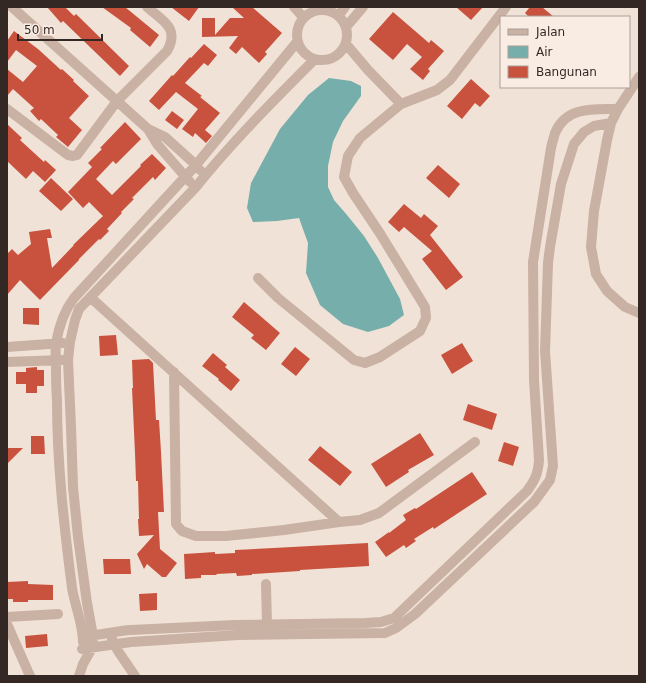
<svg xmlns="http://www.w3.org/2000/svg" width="646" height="683" font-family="'DejaVu Sans',sans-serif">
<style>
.water{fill:#76aeab}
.building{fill:#c8523e}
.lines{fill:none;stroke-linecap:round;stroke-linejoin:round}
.minor{stroke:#c9b1a3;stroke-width:10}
</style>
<rect width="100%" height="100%" fill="#f1e2d7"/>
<path class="water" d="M329,78L351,81L361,86V96L343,121L333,142L328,166V187L334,200L347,215L364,236L378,258L400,299L404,315L389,326L368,332L343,324L320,305L306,273L308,243L299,218L277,221L253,222L247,208L251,183L280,129L308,95Z"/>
<path class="building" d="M47,7H65L74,16L76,14L129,66L120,76L63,21L61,23Z
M102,7H125L159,35L150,47L130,30L131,28Z
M171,7H199L189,21Z
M232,7H252L282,33L265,52L267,54L259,63L242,47L236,54L229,48L238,36L202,37V18H215V35L230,18H244Z
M456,7H483L471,20Z
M530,7H542L554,17H529L525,13Z
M393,12L429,43L431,40L444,51L428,69L430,71L423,80L410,69L422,57L407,44L393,60L369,39Z
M14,31L38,49L61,70L62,69L74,80L73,81L89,96L69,118L82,130L68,147L56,137L58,135L41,119L39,121L30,111L34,108L13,89L7,96V69L23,82L37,66L16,50L7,62V41Z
M204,44L217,55L208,66L204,63L185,83L202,96L200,97L220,113L205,130L212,136L206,143L195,133L193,137L182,129L198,109L176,92L159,110L149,101L172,75L173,76L190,57L191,58Z
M471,79L490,96L480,107L475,103L462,119L447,106Z
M172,111L184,120L177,129L165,120Z
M125,122L141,139L116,164L113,161L96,179L112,195L141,166L140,165L152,154L166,168L155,180L153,177L132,198L134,199L121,212L122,213L107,229L109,231L100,240L99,239L79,259V260L40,300L20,280L7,295V254L12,249L18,255L31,244L29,232L50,229L52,238H47L52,268L74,245H73L103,216L89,202L83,208L68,192L92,167L88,163L102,149L100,148Z
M7,124L22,138L20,140L44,162L45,160L56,170L45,182L33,171L26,179L7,161Z
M438,165L460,184L449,198L426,178Z
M51,178L73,199L61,211L39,191Z
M404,204L421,218L424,214L438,226L430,235L463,277L446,290L422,259L432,251L404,227L399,232L388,222Z
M244,302L280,333L266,350L251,338L254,335L232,317Z
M23,308H39V325L23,324Z
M116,335L118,355L100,356L99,336Z
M462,343L473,361L452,374L441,355Z
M295,347L310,359L296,376L281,364Z
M213,353L227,365L225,367L240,380L231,391L218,380L219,379L202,366Z
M149,359L153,363L156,420H159L161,452L164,512H158L160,549L177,563L166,577H162L147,564L144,569L137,554L154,535L139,536L138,519H139L138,481H136L135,453L132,388H133L132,360Z
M37,367V370H44V386H37V393H26V384H16V372H26V368Z
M468,404L497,414L492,430L463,420Z
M420,433L434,455L408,470L409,472L386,487L371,464Z
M31,436H44L45,454H31Z
M504,442L519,447L513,466L498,461Z
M320,446L352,472L340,486L308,460Z
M7,448H23L7,464Z
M472,472L487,494L434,529L433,527L414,539L416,541L406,548L404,545L386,557L375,542L389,532V533L406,520L403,515L415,508L416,509Z
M368,543L369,566L300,570V571L252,574V575L237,576L236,573L216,574L217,575H201V578L185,579L184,554L215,552V554L235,553V550Z
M103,559H130L131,574H104Z
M28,581V584L53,585V600H28V602H13V599H7V582Z
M157,593V610L140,611L139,594Z
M47,634L48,646L26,648L25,636Z"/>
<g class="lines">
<path class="minor" d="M12,7L148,129L165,137L196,165L200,170
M294,7L303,17
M297 35a25 25 0 1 1 50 0a25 25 0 1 1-50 0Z
M339,15L345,7
M346,27L363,7
M346,44L368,70L401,104
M639,77L618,109L611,123L607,140L594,211L591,247L596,274L607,291L625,307L639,313
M7,109L68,155L73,156L77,155L117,101L167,51C180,28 163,21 147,7
M148,129L157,144L190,182
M258,278L278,298L354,360L365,363L380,357L420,331L426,318L425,307L381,235L353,193L344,177L348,156L360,138L401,104L437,90L450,80L506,7
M90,297L339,522L360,520L379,513L475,442
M7,347L63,343
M7,362L62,360
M174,372L176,524L182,531L196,536H226L284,530L339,522
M266,584L267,625
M7,617L58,614
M7,624L30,676
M83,636C99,636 114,631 131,630L235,625L365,623L381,622L394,618L527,491C535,480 538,474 539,460L534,380L533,262L551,148C552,143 554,137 555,133C566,106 594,109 618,109
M112,639L118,651L135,676
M83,642C83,624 75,606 72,588C64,525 57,464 57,400C56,388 56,376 56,364C56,357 55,349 56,343C59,326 64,311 74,298L196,165L297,42
M82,649L131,642L238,635L385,633L396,628L415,614L534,502L550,480L553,466L545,351L548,263L550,247L561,184L574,144L584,132L594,126L611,123
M79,676L83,664L92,648L93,636L87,603L78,537L73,487L71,427L68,360L70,342L75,320L79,309L195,188C232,142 274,100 315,59"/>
</g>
<rect width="646" height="683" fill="none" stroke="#342825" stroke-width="16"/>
<rect x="500" y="16" width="130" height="72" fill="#f9ede3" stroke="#aa9e97"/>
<rect x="508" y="29" width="20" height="6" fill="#c9b1a3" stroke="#aa9e97"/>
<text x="536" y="36" font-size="12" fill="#342825">Jalan</text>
<rect x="508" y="46" width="20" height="12" fill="#76aeab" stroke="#aa9e97"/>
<text x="536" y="56" font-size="12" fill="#342825">Air</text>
<rect x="508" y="66" width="20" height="12" fill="#c8523e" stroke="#aa9e97"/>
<text x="536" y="76" font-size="12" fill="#342825">Bangunan</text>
<path d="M18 34v6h84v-6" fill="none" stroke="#342825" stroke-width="2"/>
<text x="24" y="34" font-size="12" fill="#342825" stroke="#f9ede3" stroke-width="3" paint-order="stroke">50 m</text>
</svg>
